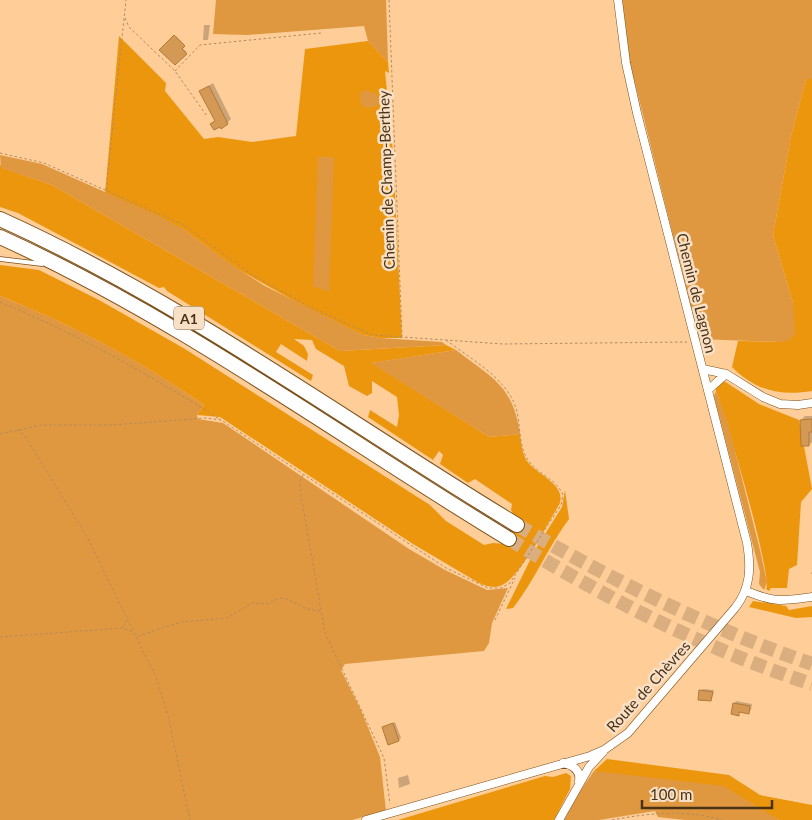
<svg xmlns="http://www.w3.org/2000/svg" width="812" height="820" font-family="Lato,sans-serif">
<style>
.green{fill:#ec960e}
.forest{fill:#df983f}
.shadow{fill:#0003}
.building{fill:#d39955;stroke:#b27a34}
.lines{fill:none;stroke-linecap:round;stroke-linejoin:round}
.highway-tunnel{stroke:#daae7e;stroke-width:14;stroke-dasharray:14 7;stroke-linecap:butt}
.lane-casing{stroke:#7b511b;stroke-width:5.5}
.street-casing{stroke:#7b511b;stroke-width:9}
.highway-casing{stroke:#7b511b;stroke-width:16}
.path{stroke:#b18a60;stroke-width:1;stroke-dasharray:2.5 2.5;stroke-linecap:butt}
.lane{stroke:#fff;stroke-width:4}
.street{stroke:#fff;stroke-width:8}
.highway{stroke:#fff;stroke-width:14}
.labels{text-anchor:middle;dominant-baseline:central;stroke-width:5;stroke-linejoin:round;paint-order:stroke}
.shield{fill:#f8e0c6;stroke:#7e664b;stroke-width:1}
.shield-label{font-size:14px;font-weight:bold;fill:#4a3216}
.street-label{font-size:15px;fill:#4a3216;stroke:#f8e0c6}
</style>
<rect width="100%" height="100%" fill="#fecd98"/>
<path class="green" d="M119,36L166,83L165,91L204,139L218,137L252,142L296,136L305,49L368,41L388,62L389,73L385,71L393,153L402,338H380L363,335L305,307L236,268L183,229L105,194Z
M806,79H812V391C780,396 756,391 732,367L738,341L780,342L793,303L773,235L791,136Z
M0,164L2,168L52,185L340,351L446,345L456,350L372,363L489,437L520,434C521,443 522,453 527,461C537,475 568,485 559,505C548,523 519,578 502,585C494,589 486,586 479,583L413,544L220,417L197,415L204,405C141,361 71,324 0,296V265L39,270L99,300L185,349L430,505L446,521L484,545L493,543L507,544L509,529H512L517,522L511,510L512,504L475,479L468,483L440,464L443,455L439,451L433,460L368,417L370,410L397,427L399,415L397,397L372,381V393L367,396L349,386L344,366L316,349L312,340L294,339L304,346L308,354L307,361L281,344L276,352L313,375L311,381L167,291L164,287L159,288L18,213L0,207Z
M724,381L759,404L799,420L812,489L801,502L797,565L789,569L787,588H771L769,591L766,589C773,577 725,413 716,391V387Z
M565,490L569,519C548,547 535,580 513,608L506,609L535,550L562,507Z
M753,601L786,606L789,610L812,606V617L796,618L749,607Z
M607,759L729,775L760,795L812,805V820H779L769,815L594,771Z
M566,773L571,776L570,789L554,820H398L545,776L553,777Z"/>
<path class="forest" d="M216,0H386L388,62L368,41L364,26L247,35L213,34Z
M622,0H812V79H806L791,136L773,235L793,303L795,333L790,340L780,342L699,339L630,63Z
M366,90L376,94L379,99L378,106L368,108L361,105L360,93Z
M0,155L42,164L161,217L183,229L235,267L265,286L363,335L380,338L442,342L446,345L340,351L52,185L1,168Z
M318,157H334L329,292L313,286Z
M0,296C72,324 141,361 204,405L197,415L198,419L223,423L409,549L445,570L487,590L508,588L492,623L489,643L484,651L345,664L341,670L361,710L380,757L386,811L352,820H0Z
M456,350C492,378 513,385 520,434L489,437L371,363Z
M716,391L728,423L760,550L767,582L764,590L759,584L760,572L714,396Z
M594,771L724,786L779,820H685L658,817L655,811L599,820H564L578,794Z"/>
<path class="shadow" d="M204,25H210L208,40H203Z
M176,36L185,45L182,48L187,52L175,63L161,50Z
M213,83L231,119L227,123L212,124L216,120L201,91Z
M805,416H812V442L809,445L801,420Z
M703,689L714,690L711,700L700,691Z
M736,701L752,704L751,710L748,712L741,711L738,714L734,704Z
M395,722L401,738L399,740L383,728Z
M408,775L410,784L399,788L398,778Z"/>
<path class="building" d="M174,35L185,46L182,49L187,54L175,65L159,50Z
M209,86L228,124L221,129L220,127L214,130L210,124L215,121L199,91Z
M812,419V432H809V446H801L800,420Z
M699,690L713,692L711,701L698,700Z
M733,703L750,706L749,714L739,712V716L731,714Z
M393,723L399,741L388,745L382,727Z"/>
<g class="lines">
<path class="highway-tunnel" d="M517,525C612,580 708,628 812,664
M509,539C605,598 705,649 812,684"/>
<defs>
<path id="lane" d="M0,259L42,264"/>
<path id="street" d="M703,369L726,374L763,397L780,404L798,405L812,403
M708,390L726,374
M746,591C776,603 781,601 812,597
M563,763C573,765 581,770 579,781
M366,820L590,756L604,750L628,733L735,608C751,588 751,567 747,543L637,113L626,63L618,0
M559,820L589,767L603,752"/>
<path id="highway" d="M0,219C184,302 345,421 517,525
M0,237C181,319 340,437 509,539"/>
</defs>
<use href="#lane" class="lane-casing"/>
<use href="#street" class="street-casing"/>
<use href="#highway" class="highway-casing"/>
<path class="path" d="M389,0L402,336
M125,18L129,27L175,71L207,116
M175,71L200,45L321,33
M0,153L44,163L184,225L251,274L310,307L373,335L503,344L687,342
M106,190L126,0
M0,302C77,334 150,375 221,420
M18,429L26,438L87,537L156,677L168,716L190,820
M0,434L43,425H112L206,418L221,420L446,568L488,588H501L510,583L561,505L563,495C557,479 537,474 528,460C518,446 521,424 516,408C506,377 470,359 445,339
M303,475L300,481V489L325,633L384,758L390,804
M811,573H812
M495,620L515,578
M123,627L128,618
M138,636L181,622L227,618L252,603L267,604L280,598L287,599L307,609L320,611
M0,637L122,628L133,632
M612,820C650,813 685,809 722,820"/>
<use href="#lane" class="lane"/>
<use href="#street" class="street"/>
<use href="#highway" class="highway"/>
</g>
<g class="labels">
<rect class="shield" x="174" y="306.5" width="30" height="23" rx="4"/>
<g class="shield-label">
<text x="189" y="318">A1</text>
</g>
<g class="street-label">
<text transform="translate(386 180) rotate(-92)">Chemin de Champ-Berthey</text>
<text transform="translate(697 293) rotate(76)">Chemin de Lagnon</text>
<text transform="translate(648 686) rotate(-48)">Route de Chèvres</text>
</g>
</g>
<path d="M642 800v8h130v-8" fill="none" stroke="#4a3216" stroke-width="2.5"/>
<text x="650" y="800" font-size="15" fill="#4a3216" stroke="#f8e0c6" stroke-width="4" paint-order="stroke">100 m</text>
</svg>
